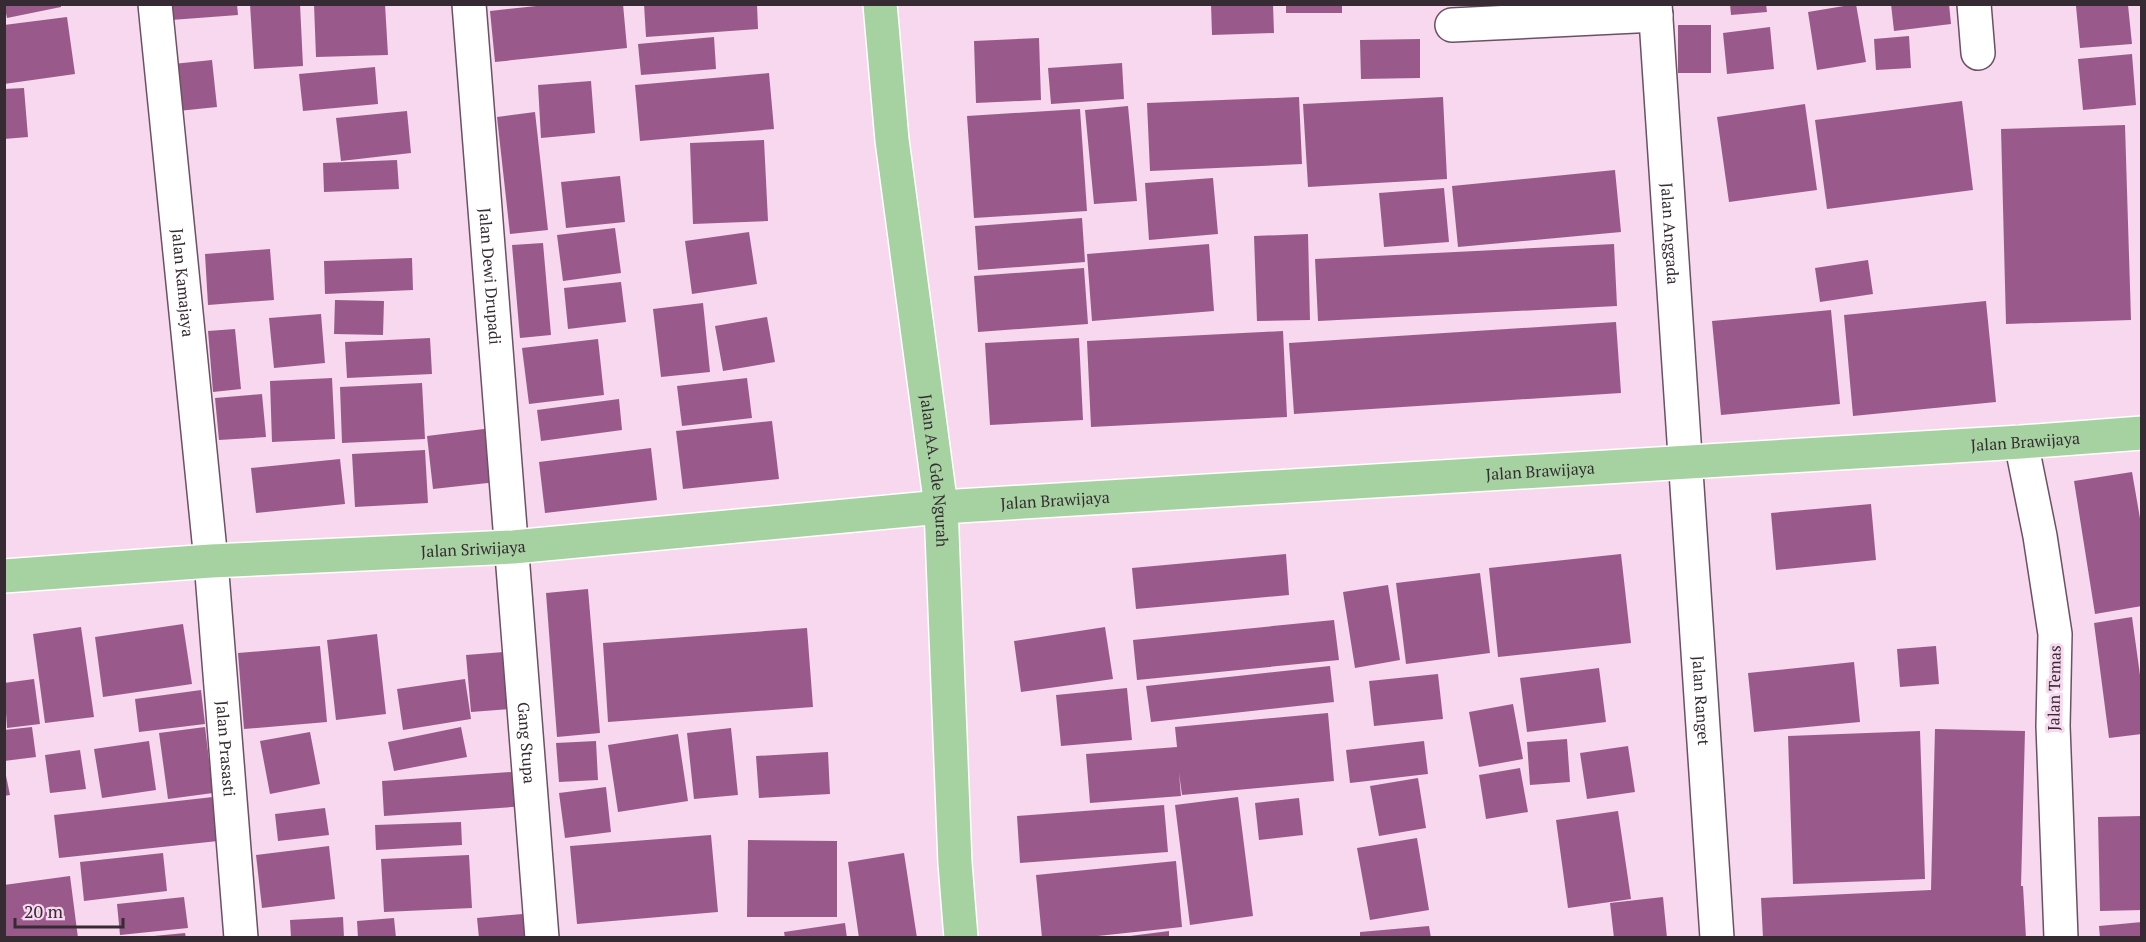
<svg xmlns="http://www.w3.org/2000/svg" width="2146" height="942" font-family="'PT Serif',serif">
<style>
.building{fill:#995a8b}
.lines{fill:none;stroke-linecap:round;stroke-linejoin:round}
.minor-casing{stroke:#6b5164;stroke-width:36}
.major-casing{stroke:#fff;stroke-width:36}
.minor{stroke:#fff;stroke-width:33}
.major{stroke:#a6d1a0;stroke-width:33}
.labels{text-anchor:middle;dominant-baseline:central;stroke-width:6;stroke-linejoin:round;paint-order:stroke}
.street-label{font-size:16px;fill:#362b33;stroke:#f7d8ef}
</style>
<rect width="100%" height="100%" fill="#f7d8ef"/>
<path class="building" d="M4,4H61V7L7,18Z
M170,4H237L238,15L171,20Z
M250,4H300L303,66L254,69Z
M314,4H385L388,55L316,57Z
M555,4H623L627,48L495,62L490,11Z
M644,4H757L758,29L646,37Z
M1211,4H1273L1274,33L1212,35Z
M1286,4H1342V13H1286Z
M1730,4H1766L1767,12L1731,15Z
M1856,4L1866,62L1817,70L1808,12Z
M1891,4H1949L1951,24L1894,31Z
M2089,5H2128L2132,44L2080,48L2076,6Z
M67,17L75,74L4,84V25Z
M1678,25H1711V73H1678Z
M1770,27L1774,69L1727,74L1723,33Z
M1909,36L1911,68L1876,70L1874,39Z
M714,37L716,69L641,75L638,44Z
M1039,38L1041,100L976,103L974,41Z
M1420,39V78L1361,79L1360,40Z
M2132,54L2136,105L2083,110L2078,59Z
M212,60L217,107L178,111L173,64Z
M1122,63L1124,99L1051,104L1048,68Z
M375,67L378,104L303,111L299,74Z
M769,73L774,129L640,141L635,85Z
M591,81L595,133L541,138L538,85Z
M24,88L28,137L4,139V89Z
M1299,97L1302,164L1150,171L1147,103Z
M1443,97L1447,179L1308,187L1303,104Z
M1962,101L1973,190L1827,209L1815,120Z
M1805,104L1817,190L1729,202L1717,117Z
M1128,106L1137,201L1094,204L1085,110Z
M1080,109L1087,211L974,218L967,116Z
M407,111L411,153L341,161L336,118Z
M535,112L548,230L510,234L497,117Z
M2125,125L2131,320L2006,324L2001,129Z
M764,140L768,221L693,224L690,143Z
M397,160L399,189L324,192L323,163Z
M1615,170L1621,232L1458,247L1452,186Z
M620,176L625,222L566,228L561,182Z
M1213,178L1218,234L1149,240L1145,183Z
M1444,188L1449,242L1384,247L1379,193Z
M1082,218L1085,262L978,270L975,226Z
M615,228L621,273L563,281L557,235Z
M749,232L757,284L692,294L685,241Z
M1308,234L1310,320L1257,321L1254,236Z
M543,243L551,335L520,338L512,245Z
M1209,244L1214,311L1092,321L1087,254Z
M1614,244L1617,306L1318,321L1315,259Z
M270,249L274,300L208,305L205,254Z
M412,258L413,290L325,294L324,261Z
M1868,260L1873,294L1820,302L1815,268Z
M1084,268L1088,324L978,332L974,276Z
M621,282L626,322L568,329L564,288Z
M335,300L384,301L383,335L334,334Z
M1986,301L1996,402L1853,416L1844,315Z
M703,303L710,372L661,377L653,309Z
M1831,310L1840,404L1721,415L1712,321Z
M321,314L325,363L274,368L269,318Z
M767,317L775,362L723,371L715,326Z
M1616,322L1621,393L1294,414L1289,343Z
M235,329L241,389L213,392L208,331Z
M1283,331L1287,417L1091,427L1087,341Z
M430,338L432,374L347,378L345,342Z
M1079,338L1083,420L990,425L985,343Z
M598,339L604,395L529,404L522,348Z
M332,378L335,439L272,442L270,381Z
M747,378L752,418L682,426L677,386Z
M422,383L425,439L342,443L340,387Z
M262,394L266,437L219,440L215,398Z
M619,399L622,430L541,441L537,410Z
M772,421L779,479L683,489L676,431Z
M500,427L506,481L433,489L427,436Z
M651,448L657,500L545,513L539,462Z
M425,450L428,503L355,507L352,454Z
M340,459L345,504L256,513L251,468Z
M2132,472L2142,530V606L2095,614L2074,481Z
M1871,504L1876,560L1776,570L1771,513Z
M1286,554L1289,595L1136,609L1132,568Z
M1621,554L1631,643L1498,657L1489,568Z
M1480,573L1490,653L1406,664L1396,583Z
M1388,585L1400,660L1355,668L1343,592Z
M588,589L600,733L557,737L546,593Z
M2132,617L2140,675L2142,674V734L2109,738L2094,623Z
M1334,620L1339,660L1137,680L1133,640Z
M183,624L192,684L103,697L95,637Z
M81,627L94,717L45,723L33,634Z
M1105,627L1113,679L1021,692L1014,641Z
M807,628L813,707L608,722L603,643Z
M377,634L386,714L336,720L327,640Z
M320,646L327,722L244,729L238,653Z
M1936,646L1939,684L1900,687L1897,649Z
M516,651L521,708L471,712L466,655Z
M1854,662L1860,722L1754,732L1748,673Z
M1330,666L1334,702L1151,722L1146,686Z
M1599,668L1606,722L1527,732L1520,678Z
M1438,674L1443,719L1374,726L1369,681Z
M34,679L40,724L7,728L4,683Z
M465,679L471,719L403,730L397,689Z
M1127,688L1132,740L1061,746L1056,695Z
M201,690L205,724L139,732L135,699Z
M1513,704L1523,759L1479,767L1469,712Z
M1328,713L1334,781L1182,795L1179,773L1181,796L1090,803L1086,754L1177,747L1175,727Z
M32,727L36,757L4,761V730Z
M205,727L213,793L168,799L159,733Z
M461,727L467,757L394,771L388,742Z
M731,728L738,795L694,799L687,733Z
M1935,729L2025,731L2021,886H2023L2026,938H1763L1761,898L1931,890Z
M1920,731L1925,879L1793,884L1788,736Z
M310,732L320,784L270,794L260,741Z
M678,734L688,801L618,812L608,745Z
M1567,739L1570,782L1530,785L1527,742Z
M149,741L156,790L102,798L94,749Z
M596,741L598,780L559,782L556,743Z
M1424,741L1428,774L1350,783L1346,750Z
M1628,746L1635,792L1587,799L1580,753Z
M80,750L86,789L50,793L45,755Z
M828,752L830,794L759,798L756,756Z
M4,766L10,795L4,796Z
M1520,768L1528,812L1486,819L1479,775Z
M525,771L527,806L384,816L382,781Z
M1418,778L1426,828L1379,836L1370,786Z
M606,787L611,832L565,838L559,793Z
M213,797L218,841L59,858L54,815Z
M1238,797L1253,916L1190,925L1175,805Z
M1299,798L1303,835L1259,840L1255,803Z
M1164,805L1168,852L1020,863L1017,816Z
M325,808L329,835L278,841L275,814Z
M1618,811L1631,899L1568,908L1556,820Z
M2142,816V910L2100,911L2098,817Z
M461,822L462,845L376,850L375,825Z
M711,835L718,912L577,924L570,846Z
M1417,838L1429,910L1370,920L1357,848Z
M748,840L837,841V917H747Z
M329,846L335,899L262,908L256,855Z
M163,853L167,891L84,901L80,862Z
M904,853L917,938H859L848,862Z
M469,855L472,908L384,912L381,859Z
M1176,861L1182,927L1079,938H1042L1036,875Z
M70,876L78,938H4V885Z
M184,897L188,928L120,935L117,904Z
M1663,897L1667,938H1614L1610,903Z
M534,913L537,938H479L477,918Z
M343,917L344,938H291L290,920Z
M394,918L396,938H358L357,921Z
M2142,922V938H2100L2099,926Z
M845,923L847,938H785L784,932Z
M1429,926L1431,938H1360V932Z
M1169,931V938H1130V936Z
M185,933L186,938H154V936Z"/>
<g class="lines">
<defs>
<g id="minor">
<path id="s1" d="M155,4L211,561L241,938"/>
<path id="s2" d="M469,4L542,938"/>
<path id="s3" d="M1655,4L1717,938"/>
<path d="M1974,4L1978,53"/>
<path d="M1452,25L1656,15"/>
<path d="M2021,442L2040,536L2055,634L2053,726L2061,938"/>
</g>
<g id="major">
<path id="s4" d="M880,4L892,140L941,507L955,863L961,938"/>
<path id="s5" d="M4,576L211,561L513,547L941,507L2021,442L2142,433"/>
</g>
</defs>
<use href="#minor" class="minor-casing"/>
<use href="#major" class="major-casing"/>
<use href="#minor" class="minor"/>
<use href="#major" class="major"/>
</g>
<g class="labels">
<g class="street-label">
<text stroke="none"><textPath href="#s3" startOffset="230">Jalan Anggada</textPath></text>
<text stroke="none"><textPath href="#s2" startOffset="273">Jalan Dewi Drupadi</textPath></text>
<text stroke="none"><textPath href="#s1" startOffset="280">Jalan Kamajaya</textPath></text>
<text stroke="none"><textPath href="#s5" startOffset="2026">Jalan Brawijaya</textPath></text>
<text stroke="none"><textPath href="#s4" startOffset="470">Jalan AA. Gde Ngurah</textPath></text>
<text stroke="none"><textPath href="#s5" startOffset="1540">Jalan Brawijaya</textPath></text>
<text stroke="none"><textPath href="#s5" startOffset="1054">Jalan Brawijaya</textPath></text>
<text stroke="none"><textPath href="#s5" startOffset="470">Jalan Sriwijaya</textPath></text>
<text transform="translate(2054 688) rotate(-89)">Jalan Temas</text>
<text stroke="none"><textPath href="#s3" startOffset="698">Jalan Ranget</textPath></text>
<text stroke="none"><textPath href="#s2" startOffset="741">Gang Stupa</textPath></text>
<text stroke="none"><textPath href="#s1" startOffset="748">Jalan Prasasti</textPath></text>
</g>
</g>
<rect width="2146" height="942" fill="none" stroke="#362b33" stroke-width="12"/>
<path d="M15 918v9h108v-9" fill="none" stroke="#362b33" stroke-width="3"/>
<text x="24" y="918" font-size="18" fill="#362b33" stroke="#f7d8ef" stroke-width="4.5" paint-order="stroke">20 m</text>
</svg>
